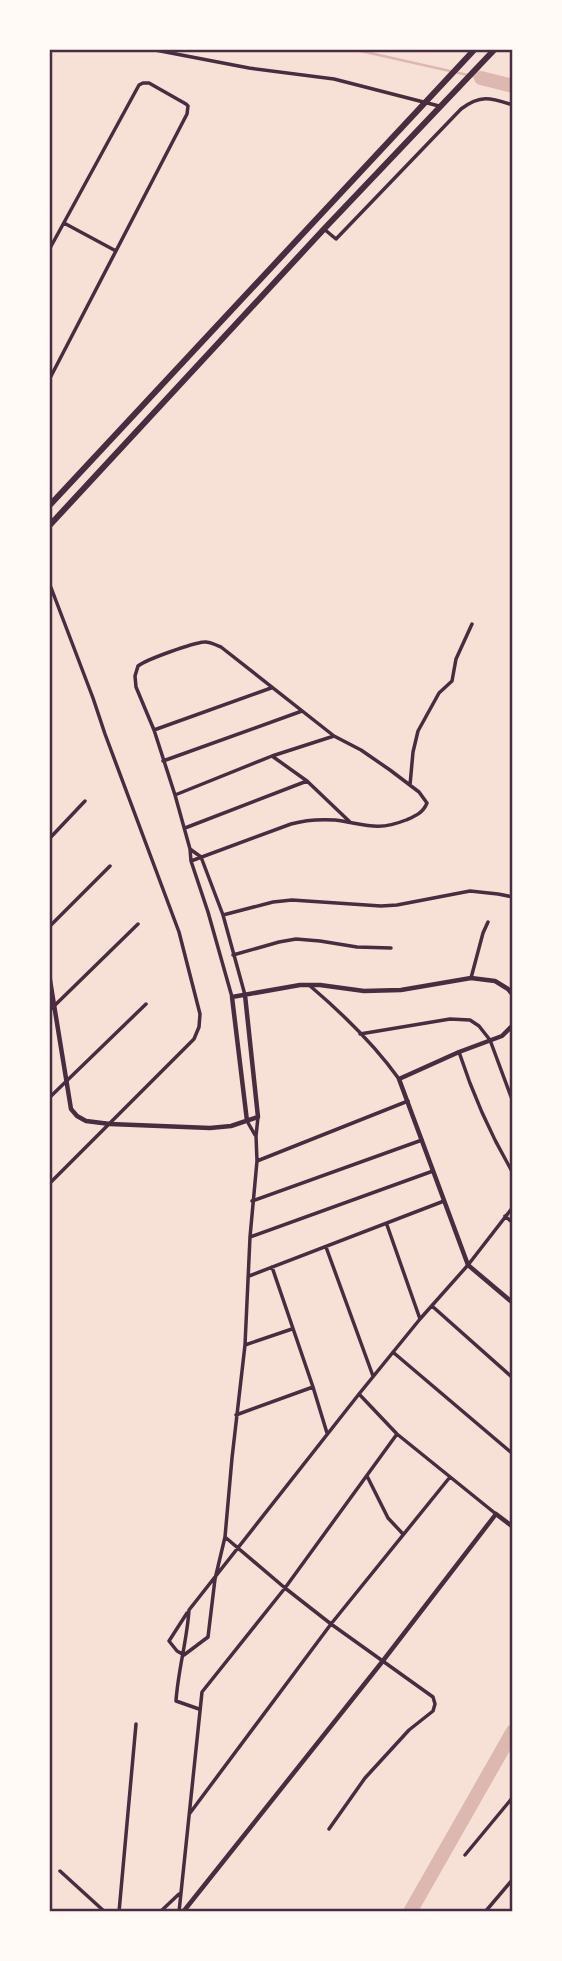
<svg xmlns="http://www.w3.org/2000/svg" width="562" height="1961" font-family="Helvetica,sans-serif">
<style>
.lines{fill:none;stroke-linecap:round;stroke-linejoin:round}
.stream{stroke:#dcb8b0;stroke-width:2.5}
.river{stroke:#dcb8b0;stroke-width:14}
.minor{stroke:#4a2c40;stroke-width:3.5}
.tertiary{stroke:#4a2c40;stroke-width:4.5}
.trunk{stroke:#4a2c40;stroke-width:6}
.neatline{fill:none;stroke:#4a2c40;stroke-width:2.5}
</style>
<rect width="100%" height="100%" fill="#f7e1d7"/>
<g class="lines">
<path class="stream" d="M352,49L481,78"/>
<path class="river" d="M481,78L513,86
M410,1912L513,1731"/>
<path class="minor" d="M150,49L249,68L334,79L439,106
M49,165V164
M64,223L116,251
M324,229L336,239L461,109C481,94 491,98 513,105
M49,250L139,85L143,83H149L186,104L188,106L187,114L49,380
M154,730L271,688
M272,756L307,781L350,822
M163,761L302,711
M410,785L413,752L418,731L439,693L452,681L456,659L472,624
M175,795L272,756L334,736
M185,828L307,781
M49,839L85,801
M190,849L201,857L223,915L245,995
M191,861L291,824C305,820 320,819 335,820C365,824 376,832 406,820C415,816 423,813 427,803L419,792L390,770L361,750L334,736L221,647C215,645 210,641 204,642C193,643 147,659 138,666L135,676L136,687L154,730L175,795L190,849L191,861L208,912L232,997
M223,915L273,902L292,900L381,906L397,905L470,891L498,894L513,897
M49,927L110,866
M233,955L279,942L296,939L320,941L357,947L391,948
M471,978L483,933L488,922
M309,985C342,1013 374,1044 399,1079
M49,1011L138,924
M360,1034L450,1019L470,1020L479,1026L490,1040L513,1102
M459,1052C473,1095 490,1134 513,1173
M49,1098L146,1004
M247,1121L255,1135
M257,1161L408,1101
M49,1184L194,1039L199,1027L200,1014L179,932L105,734L93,698L50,585
M252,1201L422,1140
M505,1216L513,1223
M387,1225L420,1319
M250,1237L433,1171
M326,1247L373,1376
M272,1267L313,1387L327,1433
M249,1276L444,1201
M432,1306L513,1378
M245,1345L292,1329
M394,1353L513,1454
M359,1394L397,1434L496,1514
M236,1415L313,1387
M367,1476L388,1518L403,1534
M225,1537L285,1588L331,1624L433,1697L435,1704L433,1711L409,1730L365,1778L329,1829
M187,1613L169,1641L177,1651L184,1655L208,1637L215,1579L225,1537L232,1458L245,1345L250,1237L257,1161L256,1136L258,1117
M199,1709L176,1701C178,1670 187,1641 189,1610L359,1394L420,1319L468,1265L513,1207
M190,1813L331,1624L450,1477
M465,1855L513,1797
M60,1871L105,1912
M119,1912L136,1724
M160,1912L179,1894
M179,1912L202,1692L285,1588L397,1434
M485,1912L513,1879"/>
<path class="tertiary" d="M49,974L71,1109L77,1116L86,1121L110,1124L210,1128L231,1126L258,1117L245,995
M513,1025L502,1036L459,1052L399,1079L468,1265L513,1303
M247,1121L232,997L300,985H320L364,991L401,990L471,978L495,981L508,989L513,995
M183,1912L382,1662L496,1514L513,1527"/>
<path class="trunk" d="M49,506L475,49
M49,526L324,229L495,49"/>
</g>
<rect width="562" height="1961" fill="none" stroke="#fffaf5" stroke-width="102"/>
<rect x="51" y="51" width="460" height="1859" class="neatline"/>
</svg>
